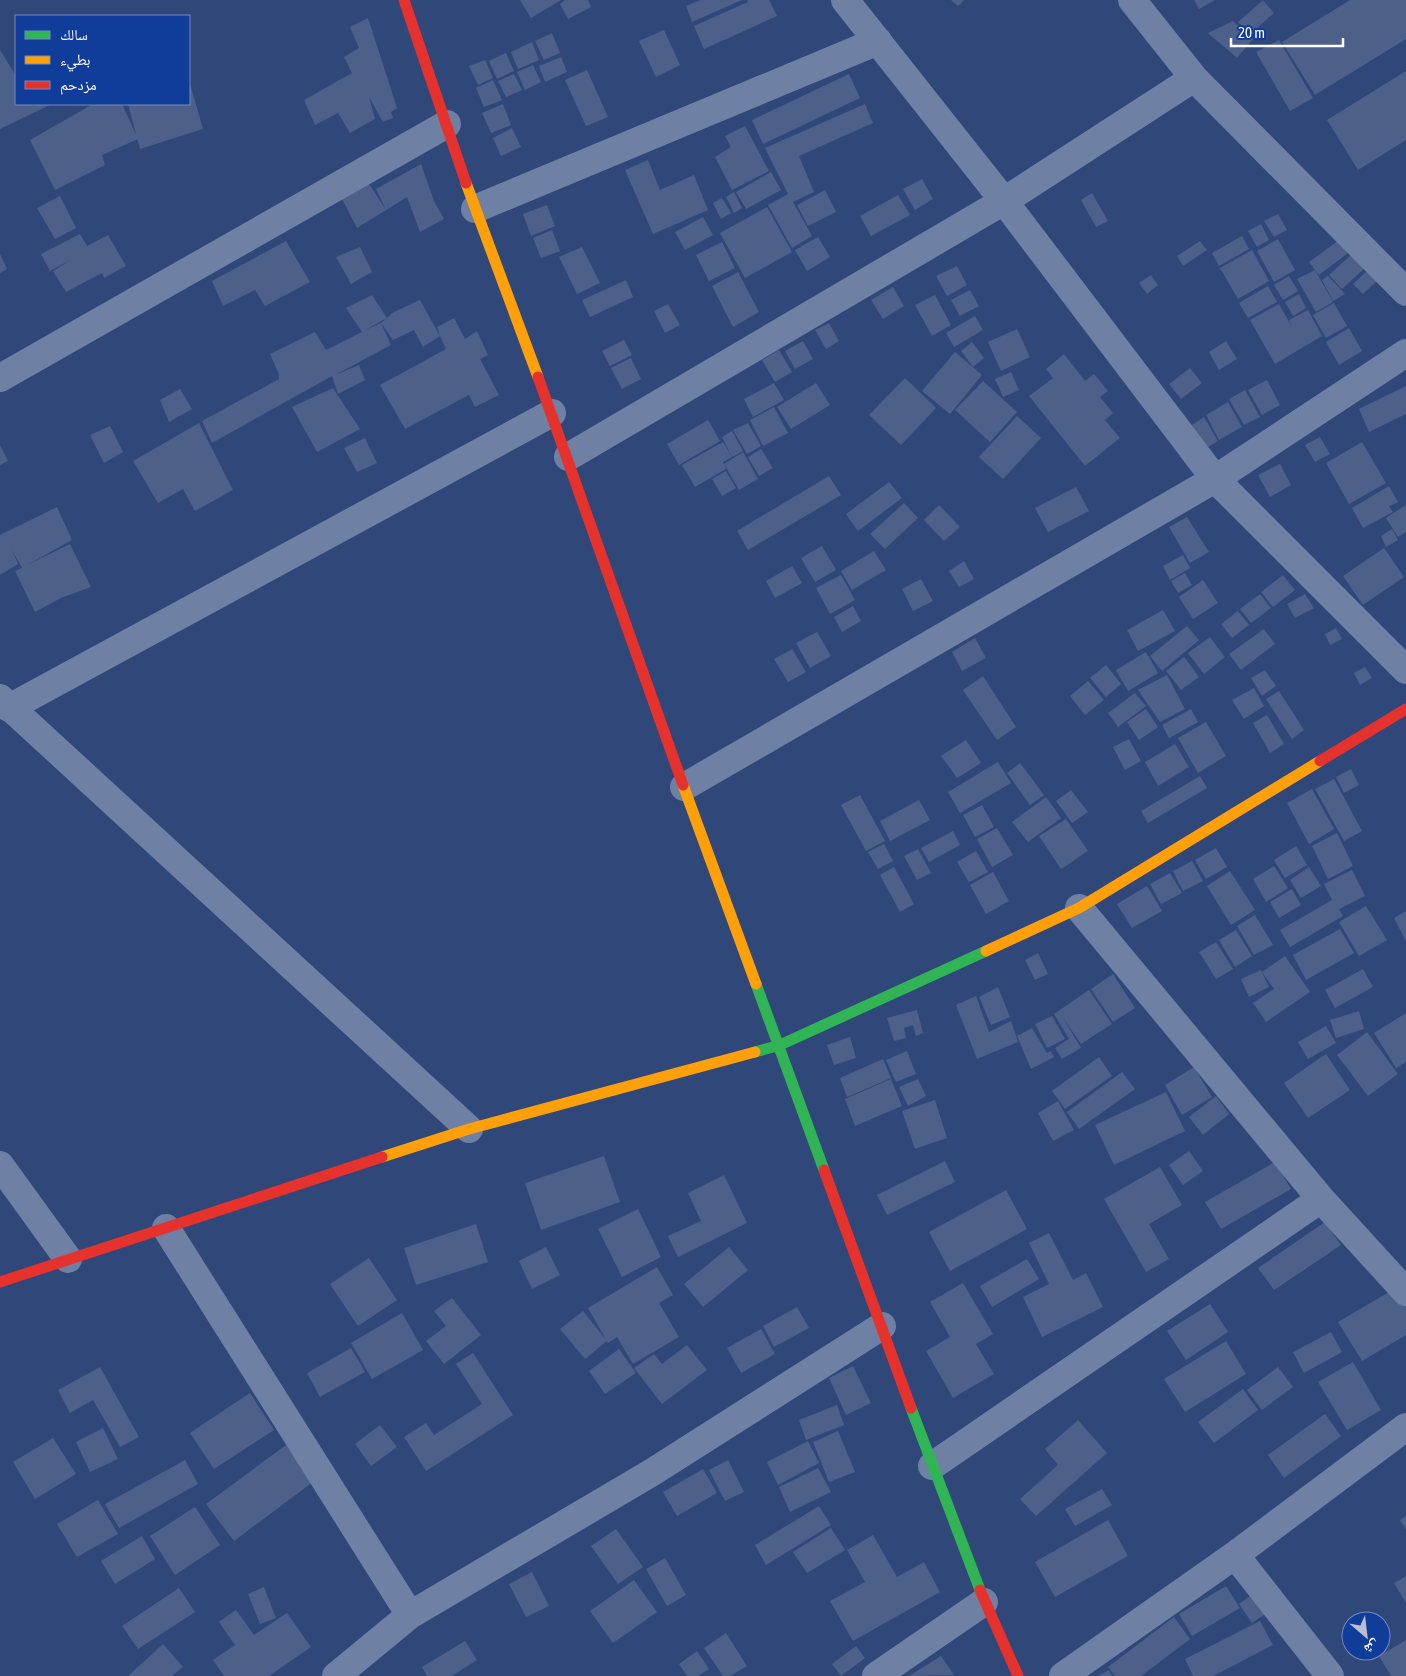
<svg xmlns="http://www.w3.org/2000/svg" width="1406" height="1676" font-family="'Asap Condensed','Noto Naskh Arabic',sans-serif">
<style>
.building{fill:#4d6089}
.lines{fill:none;stroke-linecap:round;stroke-linejoin:round}
.street{stroke:#6f80a5;stroke-width:28}
.fast{stroke:#30b455;stroke-width:11}
.slow{stroke:#ff9f0a;stroke-width:11}
.jam{stroke:#e5322d;stroke-width:11}
</style>
<rect width="100%" height="100%" fill="#30477a"/>
<path class="building" d="M520,0H561L531,18Z
M565,0H588L591,7L568,19L560,4Z
M701,0H742L692,22L686,6Z
M747,0H769L777,16L704,49L694,26L748,2Z
M951,0H964L958,6Z
M1194,0H1215L1199,9Z
M1263,0L1274,13L1250,34L1238,22Z
M1350,0H1406V39L1315,95L1282,42Z
M368,18L397,108L391,112L393,118L383,122L369,97L375,119L350,133L338,113L315,125L304,100L352,73L344,57L359,48L350,27Z
M1233,21L1253,39L1237,58L1208,33Z
M664,30L680,65L656,77L639,41Z
M552,33L560,53L544,60L535,41Z
M1279,40L1313,98L1290,111L1256,52Z
M532,42L539,60L518,69L511,52Z
M0,50L16,76V104H52L0,129Z
M506,53L514,71L497,79L489,61Z
M561,57L567,72L545,82L539,66Z
M485,60L493,78L478,85L469,66Z
M533,65L541,82L525,90L517,72Z
M587,70L608,117L586,126L565,80Z
M1406,71V140L1358,170L1327,120Z
M514,74L522,90L506,97L498,81Z
M849,74L860,98L763,144L752,120Z
M189,80L203,129L140,149L128,104H189Z
M493,80L502,100L484,107L476,88Z
M93,104H122L138,139L102,155L105,165L55,190L30,140Z
M503,104L511,125L491,133L482,113Z
M865,104L873,123L799,156L814,192L793,202L812,236L792,248L768,205L788,194L765,148Z
M745,126L769,171L732,190L715,157L731,147L725,136Z
M512,128L521,147L501,156L493,138Z
M648,160L660,190L694,175L708,210L653,234L625,170Z
M421,164L434,201L444,219L420,232L407,197L386,210L376,189Z
M771,172L781,190L746,209L736,192Z
M922,179L933,199L915,210L903,189Z
M369,184L386,210L357,228L342,199Z
M825,190L836,212L808,226L797,205Z
M734,192L742,208L734,213L726,197Z
M1092,193L1108,221L1096,227L1081,200Z
M898,195L910,215L871,236L860,216Z
M60,196L76,228L55,239L37,208Z
M722,198L731,213L721,219L713,203Z
M547,205L555,226L531,236L523,214Z
M767,207L792,252L745,278L720,233Z
M1278,214L1287,230L1274,237L1264,221Z
M703,217L713,235L685,250L675,232Z
M1261,224L1269,240L1257,247L1248,231Z
M552,230L560,251L541,258L533,238Z
M80,234L87,246L108,235L126,266L104,278L102,273L66,292L53,271L72,259L50,271L41,254Z
M1242,236L1249,249L1219,266L1212,253Z
M818,237L830,257L807,271L795,250Z
M1278,239L1295,270L1274,282L1257,251Z
M1339,240L1348,253L1319,275L1309,262Z
M286,241L310,282L265,306L255,290L223,306L212,281Z
M1200,241L1207,250L1183,266L1177,256Z
M722,242L735,268L709,281L696,255Z
M360,247L372,272L351,284L336,257Z
M582,247L600,283L577,294L559,257Z
M1252,250L1269,281L1238,299L1220,268Z
M1353,253L1366,267L1342,289L1329,275Z
M0,254L7,269L0,273Z
M957,266L967,285L947,296L936,276Z
M1369,269L1379,279L1363,294L1353,284Z
M1315,270L1333,302L1316,312L1297,279Z
M738,272L759,312L733,327L712,286Z
M1151,275L1158,285L1147,294L1139,283Z
M1289,276L1298,291L1283,300L1274,285Z
M1328,276L1345,294L1333,301L1322,280Z
M626,280L633,297L590,317L582,300Z
M1268,286L1277,302L1248,318L1239,303Z
M893,287L904,306L883,319L871,300Z
M970,290L979,306L960,316L951,300Z
M1299,294L1306,308L1293,316L1285,302Z
M372,295L387,318L392,313L420,300L440,336L437,327L454,318L465,339L477,331L488,355L480,359L499,395L475,407L469,395L405,429L380,385L446,349L440,336L423,347L414,330L393,340L381,323L387,318L365,330L381,323L391,345L335,375L359,365L365,380L338,394L332,376L212,443L202,421L279,379V374L270,354L315,332L326,350L362,332L346,308Z
M935,295L951,325L932,336L915,305Z
M1334,303L1347,326L1326,338L1313,315Z
M668,304L680,325L665,333L654,311Z
M1279,304L1292,327L1289,320L1308,310L1322,336L1275,364L1250,320Z
M975,316L983,330L954,347L946,333Z
M829,323L839,341L826,349L815,330Z
M1349,328L1362,351L1339,365L1326,342Z
M1017,329L1030,357L1001,371L988,342Z
M624,340L632,355L610,366L602,351Z
M803,341L813,359L795,369L785,351Z
M1226,341L1237,359L1219,370L1209,352Z
M972,342L984,358L973,367L961,351Z
M779,350L792,372L775,382L762,360Z
M955,352L982,375L950,414L922,391Z
M1064,354L1085,381L1094,374L1108,391L1100,397L1113,413L1105,420L1120,438L1085,466L1029,396L1053,378L1046,369Z
M631,358L641,379L622,389L611,368Z
M1190,368L1202,383L1181,399L1169,384Z
M1011,372L1019,390L1003,397L995,379Z
M905,378L936,408L901,445L869,415Z
M1267,380L1280,405L1262,415L1248,390Z
M983,381L1017,412L990,442L955,410Z
M774,383L784,400L753,417L744,399Z
M816,383L830,405L791,429L777,407Z
M1406,386V414L1369,432L1359,409Z
M333,388L360,429L317,452L292,407Z
M180,389L192,409L169,422L160,400Z
M1245,390L1260,417L1244,425L1229,399Z
M1228,402L1242,427L1219,440L1206,415Z
M774,407L788,433L763,446L750,420Z
M1017,416L1041,438L1003,479L979,457Z
M1204,417L1218,441L1205,449L1192,425Z
M708,420L720,441L679,465L667,444Z
M199,423L233,490L195,511L183,489L158,503L133,461Z
M748,423L761,446L747,454L733,430Z
M110,426L123,452L104,463L90,435Z
M732,431L743,451L732,457L722,437Z
M1320,437L1330,454L1315,462L1305,445Z
M365,438L377,463L357,472L344,448Z
M723,442L732,457L723,462L726,469L695,487L682,465Z
M1362,442L1386,483L1349,504L1326,463Z
M0,445L8,461L0,465Z
M761,449L773,468L759,476L748,457Z
M743,452L758,479L739,490L724,464Z
M1280,464L1291,485L1270,497L1258,475Z
M726,471L736,488L722,496L712,479Z
M829,476L841,495L748,550L737,531Z
M889,482L902,498L858,531L846,514Z
M1389,486L1398,502L1389,506L1393,512L1363,528L1352,508Z
M1076,487L1089,511L1048,532L1035,508Z
M904,503L918,518L885,549L870,534Z
M939,505L960,527L944,541L924,520Z
M1406,505V532L1398,537L1386,518Z
M57,507L72,540L27,565L70,544L91,587L61,598L35,612L15,571L22,568L12,550L18,564L0,575V535Z
M1187,517L1209,552L1190,563L1169,527Z
M1392,529L1398,540L1386,547L1381,536Z
M822,546L836,570L815,582L801,558Z
M1384,548L1404,577L1363,605L1343,576Z
M874,551L886,570L852,590L841,571Z
M1183,555L1190,568L1170,580L1163,566Z
M964,561L974,579L959,587L949,571Z
M792,566L802,583L775,598L766,581Z
M1185,573L1192,585L1178,593L1171,581Z
M841,575L855,600L830,614L816,588Z
M1283,575L1295,590L1273,607L1261,592Z
M921,579L933,601L913,611L902,589Z
M1203,580L1218,603L1193,619L1179,597Z
M1260,594L1271,608L1251,623L1240,609Z
M1305,594L1314,608L1295,618L1287,604Z
M853,606L861,621L842,632L834,617Z
M1163,610L1175,631L1138,651L1127,630Z
M1238,611L1249,625L1232,638L1221,624Z
M1187,626L1199,640L1162,671L1150,656Z
M1336,628L1342,639L1330,645L1325,634Z
M1264,629L1275,644L1241,670L1229,654Z
M817,632L831,656L810,668L796,643Z
M1210,637L1225,657L1204,674L1188,653Z
M975,638L986,658L962,671L952,652Z
M792,649L806,672L788,682L774,659Z
M1146,652L1158,673L1128,691L1116,670Z
M1184,657L1199,677L1181,690L1166,671Z
M1106,665L1121,684L1106,697L1090,678Z
M1365,667L1372,678L1360,685L1354,673Z
M1265,670L1276,686L1262,696L1251,678Z
M1167,675L1185,709L1160,722L1138,690Z
M983,676L1016,727L997,740L963,690Z
M1088,681L1104,700L1085,715L1070,696Z
M1254,688L1264,706L1244,719L1232,700Z
M1279,691L1304,730L1292,739L1266,699Z
M1135,693L1146,706L1118,727L1108,713Z
M1146,709L1158,727L1139,740L1127,722Z
M1191,709L1198,722L1169,738L1162,725Z
M1267,715L1284,744L1270,753L1253,723Z
M1206,722L1226,756L1198,773L1178,738Z
M1129,739L1141,761L1125,770L1113,747Z
M966,740L981,763L957,778L941,756Z
M1175,744L1189,767L1158,786L1145,762Z
M998,762L1011,783L960,813L948,792Z
M1020,763L1044,795L1030,805L1007,773Z
M1351,769L1359,785L1344,793L1336,777Z
M1200,776L1207,788L1148,823L1141,811Z
M1334,779L1362,831L1344,841L1315,789Z
M1312,789L1334,829L1309,844L1287,803Z
M1071,790L1088,812L1072,823L1056,801Z
M860,795L885,841L866,851L841,805Z
M1046,797L1061,818L1028,842L1012,822Z
M919,800L930,820L890,841L880,821Z
M982,805L994,827L975,837L963,815Z
M1066,819L1088,851L1061,869L1039,836Z
M997,828L1013,855L992,867L977,839Z
M953,831L960,845L929,862L921,848Z
M1337,833L1353,866L1328,879L1312,846Z
M884,844L893,861L878,869L868,852Z
M1296,846L1307,865L1285,878L1274,860Z
M1216,848L1227,867L1206,879L1195,860Z
M918,849L931,873L917,880L904,856Z
M976,851L988,872L969,882L957,862Z
M1192,861L1203,881L1183,891L1173,871Z
M1274,866L1288,888L1266,902L1253,879Z
M894,867L914,904L900,912L880,875Z
M1309,867L1321,886L1301,898L1290,880Z
M1352,870L1365,896L1339,909L1343,916L1290,947L1280,930L1332,900L1324,884Z
M1230,871L1255,910L1231,925L1207,886Z
M993,872L1009,901L986,914L970,885Z
M1170,873L1182,893L1161,904L1150,884Z
M1147,886L1162,911L1132,928L1117,904Z
M1292,889L1301,905L1279,918L1270,902Z
M1366,906L1387,940L1359,956L1339,922Z
M1406,911V941L1394,918Z
M1255,915L1273,945L1254,955L1237,926Z
M1340,929L1354,953L1306,980L1293,955Z
M1236,930L1252,956L1235,967L1219,940Z
M1216,942L1233,969L1216,979L1199,952Z
M1038,953L1048,974L1035,980L1025,960Z
M1285,956L1310,992L1266,1022L1253,1003L1274,989L1262,972Z
M1363,969L1373,987L1335,1008L1325,990Z
M1261,970L1269,987L1249,997L1241,979Z
M1113,974L1135,1008L1113,1022L1091,989Z
M998,987L1010,1017L991,1025L979,997Z
M1089,990L1112,1024L1081,1044L1063,1018L1081,1048L1062,1059L1055,1048L1069,1039L1054,1014Z
M976,996L989,1032L1011,1021L1018,1042L977,1059L956,1005Z
M917,1010L923,1033L916,1036L913,1025L904,1028L906,1038L894,1041L887,1018Z
M1359,1011L1364,1029L1336,1038L1330,1020Z
M1406,1013V1062L1396,1068L1374,1033Z
M1052,1016L1065,1039L1047,1048L1035,1024Z
M1326,1026L1336,1043L1308,1059L1298,1042Z
M1032,1028L1047,1053L1051,1051L1054,1057L1031,1069L1017,1036Z
M1367,1032L1398,1074L1368,1096L1337,1055Z
M850,1037L856,1058L834,1065L827,1045Z
M907,1051L916,1074L896,1082L886,1060Z
M1326,1054L1350,1090L1308,1118L1284,1083Z
M1099,1057L1112,1076L1065,1109L1052,1091Z
M883,1059L891,1078L847,1097L840,1078Z
M1194,1067L1212,1097L1182,1115L1165,1085Z
M1122,1072L1135,1089L1079,1129L1067,1112Z
M891,1079L902,1106L855,1126L845,1099Z
M918,1079L926,1096L908,1106L899,1087Z
M1166,1092L1185,1131L1114,1165L1095,1125Z
M1216,1096L1229,1114L1203,1135L1189,1117Z
M935,1100L947,1138L915,1149L902,1111Z
M1058,1101L1074,1130L1053,1141L1038,1113Z
M1189,1151L1203,1171L1183,1185L1169,1165Z
M604,1156L620,1202L541,1230L525,1183Z
M945,1161L955,1182L887,1215L877,1195Z
M1275,1162L1291,1189L1221,1229L1205,1202Z
M1160,1167L1182,1205L1149,1224L1169,1259L1146,1272L1104,1199Z
M724,1175L747,1223L678,1257L668,1236L701,1221L688,1193Z
M1006,1190L1027,1229L950,1271L929,1232Z
M638,1209L661,1257L622,1277L598,1229Z
M1325,1222L1341,1245L1274,1290L1258,1268Z
M476,1224L488,1262L416,1285L404,1248Z
M1049,1233L1073,1280L1086,1273L1103,1307L1042,1337L1023,1297L1049,1284L1029,1243Z
M546,1247L560,1275L532,1289L519,1261Z
M729,1247L748,1270L703,1307L684,1284Z
M369,1258L397,1300L358,1326L330,1284Z
M1027,1259L1039,1279L992,1307L980,1286Z
M657,1267L673,1295L659,1303L679,1337L633,1364L617,1337L608,1343L588,1308Z
M963,1283L993,1334L976,1344L994,1374L953,1398L926,1351L950,1337L930,1302Z
M1401,1285L1406,1294V1335L1362,1361L1338,1322Z
M452,1298L481,1335L444,1364L426,1341L446,1326L434,1311Z
M1210,1304L1228,1332L1186,1360L1167,1331Z
M797,1307L809,1328L774,1347L763,1326Z
M583,1311L607,1341L585,1359L560,1329Z
M402,1313L423,1350L372,1379L351,1343Z
M761,1329L775,1354L741,1373L727,1348Z
M1331,1332L1342,1352L1304,1373L1293,1352Z
M1226,1341L1246,1374L1185,1412L1164,1379Z
M687,1345L707,1370L662,1404L634,1368L654,1354L662,1364Z
M351,1348L365,1372L320,1397L307,1373Z
M619,1349L636,1373L605,1394L589,1371Z
M473,1353L513,1415L426,1471L404,1437L426,1423L434,1435L482,1404L456,1364Z
M1353,1362L1381,1410L1347,1430L1318,1382Z
M853,1366L871,1403L846,1415L829,1378Z
M100,1367L139,1437L120,1447L93,1400L70,1413L58,1390Z
M1278,1367L1293,1387L1262,1410L1247,1390Z
M1243,1389L1258,1410L1214,1443L1198,1422Z
M250,1393L274,1430L214,1469L190,1433Z
M837,1405L844,1425L806,1440L799,1420Z
M1325,1414L1341,1436L1284,1478L1268,1455Z
M1078,1420L1107,1453L1036,1516L1020,1499L1058,1465L1045,1449Z
M380,1425L397,1447L371,1466L355,1444Z
M103,1428L118,1459L90,1472L76,1442Z
M838,1431L855,1472L829,1482L813,1442Z
M53,1438L76,1474L35,1499L13,1462Z
M808,1441L819,1463L778,1485L767,1462Z
M286,1445L313,1482L234,1541L206,1504Z
M185,1460L198,1484L119,1528L105,1504Z
M728,1460L744,1492L725,1501L709,1470Z
M818,1468L831,1492L790,1512L779,1487Z
M703,1469L717,1493L677,1516L663,1492Z
M1102,1489L1112,1505L1075,1526L1065,1509Z
M98,1500L118,1534L77,1557L57,1524Z
M819,1506L831,1525L766,1565L755,1545Z
M195,1507L220,1545L175,1575L150,1536Z
M1406,1516V1529L1400,1520Z
M1108,1520L1128,1556L1055,1597L1035,1562Z
M831,1528L845,1550L807,1573L793,1552Z
M616,1529L643,1567L618,1584L591,1546Z
M873,1535L897,1577L924,1562L940,1592L853,1641L830,1601L865,1582L847,1550Z
M142,1536L155,1559L115,1584L101,1561Z
M665,1558L686,1595L667,1606L646,1569Z
M532,1572L549,1606L526,1617L509,1584Z
M1406,1576V1603L1394,1583Z
M634,1580L657,1612L613,1643L590,1611Z
M1226,1586L1240,1608L1192,1636L1179,1614Z
M264,1587L276,1618L260,1624L248,1594Z
M179,1588L195,1612L138,1649L122,1626Z
M1260,1589L1274,1608L1252,1623L1239,1604Z
M236,1610L254,1635L287,1613L311,1647L269,1676H224L213,1660L235,1645L219,1622Z
M1174,1617L1190,1639L1141,1676H1115L1108,1667Z
M1260,1621L1273,1645L1213,1676H1193L1185,1659Z
M726,1633L747,1666L730,1676H723L704,1648Z
M1406,1640V1676H1391L1379,1656Z
M465,1641L477,1660L452,1676H427L422,1667Z
M163,1644L183,1667L172,1676H128Z
M856,1646L865,1658L841,1676L832,1664Z
M697,1651L709,1669L698,1676H687L679,1664Z
M941,1656L954,1675L909,1676Z
M1109,1670L1112,1676H1098Z"/>
<g class="lines">
<path class="street" d="M845,0L1004,201L1215,479L1406,670
M1132,0L1194,78L1406,292
M475,209L878,41
M0,378L447,124
M568,457L1004,201L1194,78
M0,698L469,1129
M9,708L552,413
M684,787L1215,479L1406,353
M1079,908L1321,1199L1406,1292
M0,1165L68,1259
M166,1228L410,1615
M932,1466L1321,1199
M1235,1555L1330,1676
M336,1676L410,1615L651,1473L882,1326
M876,1676L984,1602
M1063,1676L1235,1555L1406,1427"/>
<path class="fast" d="M756,984L824,1170
M755,1052L780,1045L986,951
M911,1408L980,1590"/>
<path class="slow" d="M466,183L538,377
M683,785L756,984
M986,951L1079,908L1320,761
M382,1157L469,1129L755,1052"/>
<path class="jam" d="M404,0L466,183
M538,377L683,785
M1320,761L1406,709
M824,1170L911,1408
M0,1282L382,1157
M980,1590L1018,1676"/>
</g>
<rect x="15" y="15" width="175" height="90" fill="#103c9a" stroke="#708ac2"/>
<rect x="25" y="31" width="25" height="8" fill="#30b455" stroke="#708ac2"/>
<text x="60" y="40" font-size="15" fill="#ffffff">سالك</text>
<rect x="25" y="56" width="25" height="8" fill="#ff9f0a" stroke="#708ac2"/>
<text x="60" y="65" font-size="15" fill="#ffffff">بطيء</text>
<rect x="25" y="81" width="25" height="8" fill="#e5322d" stroke="#708ac2"/>
<text x="60" y="90" font-size="15" fill="#ffffff">مزدحم</text>
<g transform="translate(1366 1636) rotate(152)"><circle r="24" fill="#103c9a" stroke="#708ac2"/>
<path d="M0-4L9 19L0 12L-9 19Z" fill="#b7bfd0"/>
<text y="-8" font-size="14" font-weight="bold" text-anchor="middle" fill="#ffffff">ش</text>
</g>
<path d="M1231 38v8h112v-8" fill="none" stroke="#ffffff" stroke-width="2.5"/>
<text x="1238" y="38" font-size="15" fill="#ffffff" stroke="#103c9a" stroke-width="4" paint-order="stroke">20 m</text>
</svg>
